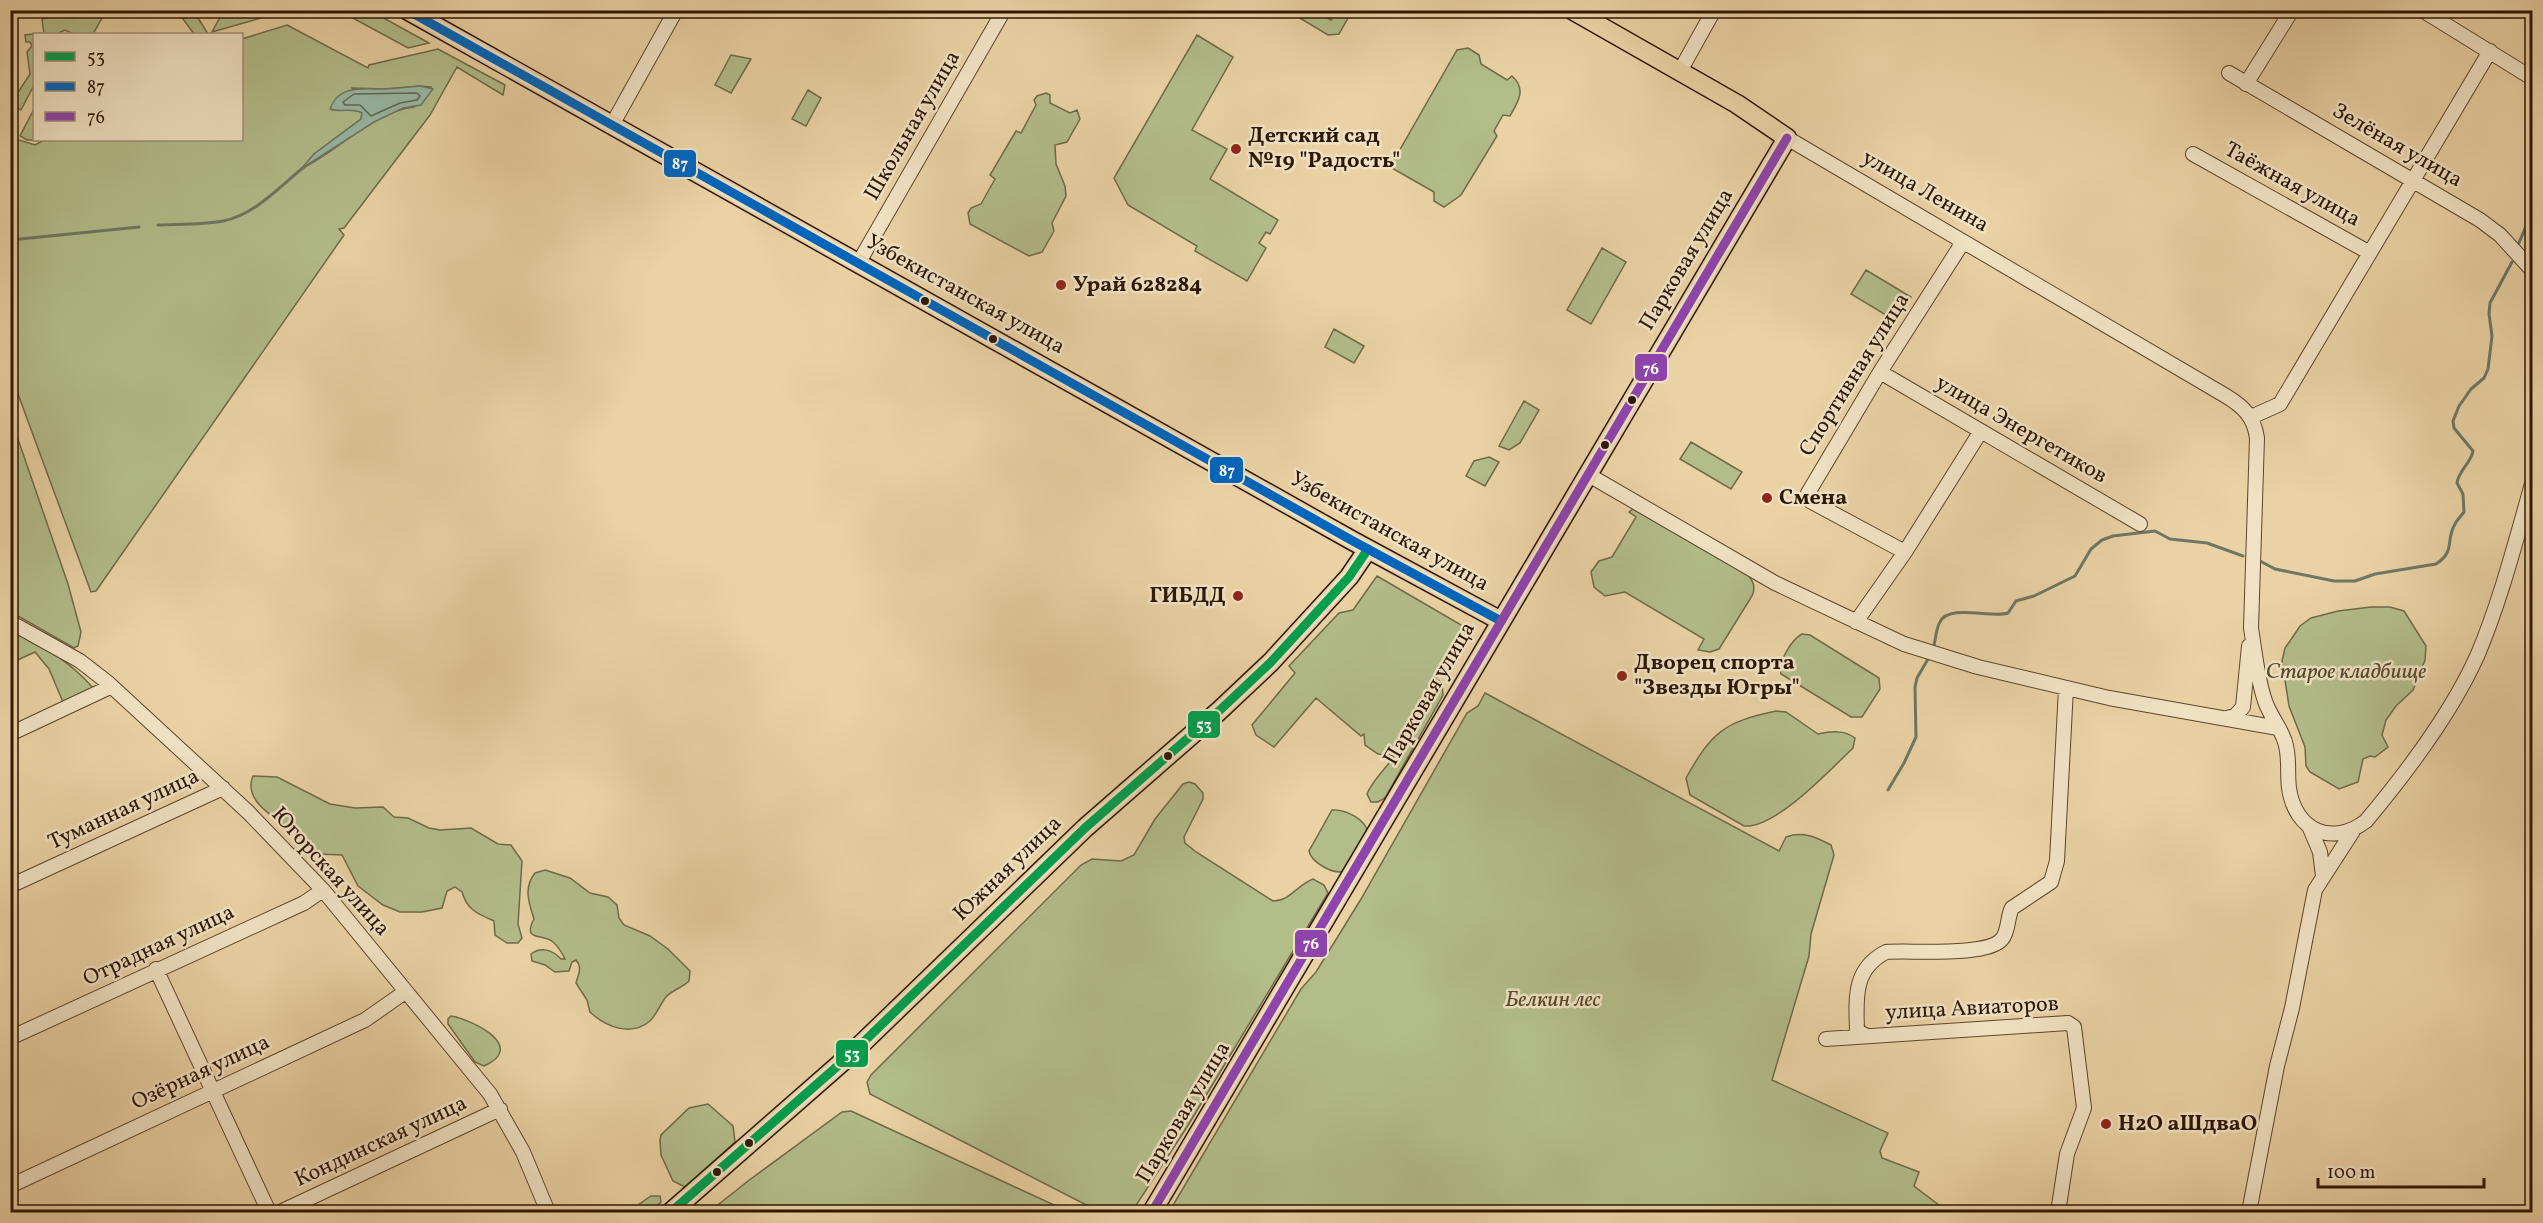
<svg xmlns="http://www.w3.org/2000/svg" width="2543" height="1223" font-family="Vollkorn,serif">
<style>
.green{fill:#b2bd8a;stroke:#706a47;stroke-width:1.5;fill-rule:evenodd}
.water{fill:#98b8a5;stroke:#6e7765;stroke-width:1.5}
.lines{fill:none;stroke-linecap:round;stroke-linejoin:round}
.shore{stroke:#636754;stroke-width:1.5}
.stream{stroke:#6e7765;stroke-width:3}
.minor-casing{stroke:#5d452c;stroke-width:16}
.major-casing{stroke:#2e1604;stroke-width:21}
.minor{stroke:#f1e2c4;stroke-width:14}
.major{stroke:#ead2a4;stroke-width:18}
.bus-1-casing{stroke:#f1e2c4;stroke-width:14}
.bus-2-casing{stroke:#f1e2c4;stroke-width:14}
.bus-3-casing{stroke:#f1e2c4;stroke-width:14}
.bus-1{stroke:#029f4d;stroke-width:9}
.bus-2{stroke:#0065bd;stroke-width:9}
.bus-3{stroke:#8e44ad;stroke-width:9}
.poi-dot{fill:#8f2418;stroke:#f1e2c4;stroke-width:2}
.bus-dot{fill:#2e1604;stroke:#f1e2c4;stroke-width:2}
.labels{text-anchor:middle;dominant-baseline:central;stroke-width:5;stroke-linejoin:round;paint-order:stroke}
.street-label{font-size:22px;fill:#2e1604;stroke:#f1e2c4}
.poi-label{font-size:22px;font-weight:bold;fill:#2e1604;stroke:#f1e2c4;text-anchor:start}
.park-label{font-size:22px;font-style:italic;fill:#56482c;stroke:#f1e2c4}
.line-badge{stroke:#f1e2c4;stroke-width:2}
.badge-label{font-size:16px;text-anchor:middle;font-weight:bold;fill:#fff}
</style>
<rect width="100%" height="100%" fill="#ead2a4"/>
<filter id="stains"><feTurbulence type="fractalNoise" baseFrequency=".00333" numOctaves="4"/><feColorMatrix values="0 0 0 0 .2 0 0 0 0 .09 0 0 0 0 .02 0 0 0 .5 -.17"/></filter>
<radialGradient id="worn" r=".72"><stop offset=".6" stop-color="#630" stop-opacity="0"/><stop offset="1" stop-color="#630" stop-opacity=".3"/></radialGradient>
<path class="green" d="M224,10H286V11L212,32Z
M79,11H106L93,34H73L65,30L57,34H44L42,19L66,14L73,18L77,16Z
M188,11L195,13L208,34H194L183,19Z
M340,11H371L429,43L408,48Z
M1288,11H1314L1331,20L1337,11H1352L1339,34L1328,35Z
M287,25L368,68L369,65L438,49L505,85L503,95L457,67L430,115L344,228L339,229L344,235L96,591L91,592L11,375L10,148L19,140L35,145L44,140H242V39ZM420,86L431,87L414,107C372,112 340,150 303,168L314,154L361,119L362,113L357,110L352,88L384,89Z
M40,33V34H34V85L21,110L11,103V90L17,94L30,74L27,52L32,46L30,42H26L25,35Z
M1197,35L1233,57L1192,130L1227,149L1210,179L1278,220L1270,234L1266,232L1259,243L1266,248L1247,281L1195,251L1197,246L1128,205L1114,178Z
M1468,48L1479,55L1481,64L1507,80L1512,76C1527,89 1518,102 1510,116L1503,115L1494,131L1497,136L1461,195L1444,207L1434,201V192L1390,167L1457,50Z
M731,55L751,59L731,93L715,85Z
M808,90L821,98L806,126L792,119Z
M1046,93L1050,95V103L1070,113L1077,110L1080,119L1067,142L1055,145L1056,164L1065,186L1066,196L1052,223L1054,231L1042,252L1029,256L970,224L968,213L971,208L981,204L995,179L990,175L1016,131L1021,133L1036,105L1034,100L1037,96Z
M34,109V140H37H27L20,136Z
M1602,248L1626,262L1591,324L1567,310Z
M1866,270L1911,297L1896,321L1851,294Z
M1334,329L1364,346L1354,363L1325,347Z
M1524,401L1539,410L1520,443L1509,450L1499,446Z
M10,416L68,584L81,632L78,646L74,648L11,612Z
M1691,442L1742,472L1731,489L1680,459Z
M1489,457L1499,462L1485,486L1466,476L1474,461Z
M1633,509L1745,573C1753,579 1756,587 1752,596L1719,649L1710,652L1698,650L1704,639L1625,592L1605,596L1594,587L1591,572L1599,561L1612,557L1636,517L1629,512Z
M1377,576L1468,629L1434,681L1438,680L1442,684L1443,695L1385,798L1378,802H1371L1367,794C1373,779 1386,769 1394,756L1378,754L1365,745L1364,734L1361,736L1316,698L1274,747L1256,735L1252,725L1295,673L1289,666L1339,613L1353,610Z
M2371,607H2390L2404,611L2426,646L2425,660L2413,690L2396,706L2386,720L2382,735L2388,747L2375,757L2370,756L2363,759L2358,782L2339,789L2310,772L2306,766L2305,747L2289,706L2282,661L2285,648L2290,641L2300,626L2311,618L2338,611Z
M11,629C42,646 70,661 93,688L63,702L49,669L35,652L11,663Z
M1802,634L1810,635L1879,678L1880,689L1862,717H1851L1781,674C1778,662 1791,640 1802,634Z
M1485,693L1779,851L1786,837C1803,831 1816,837 1831,845L1834,855L1811,934L1809,956L1772,1080L1888,1133L1880,1151L1882,1158L1919,1172L1914,1186L1948,1212H1169L1301,989L1316,972L1361,899L1467,713L1478,706Z
M1776,711L1786,712L1818,734C1832,731 1844,730 1855,738L1853,748C1830,770 1775,829 1744,826L1690,795L1686,778C1712,732 1724,722 1776,711Z
M253,776L277,777L330,804L355,808L383,807L394,817L408,818L429,828L440,830L471,828L498,844L511,845L522,861L518,924L522,938L518,943H507L495,935L494,921C478,914 467,910 462,892L455,887L447,891L442,908L422,912H400L383,905L358,886L342,855L319,854C309,848 303,840 294,832C278,819 242,802 253,776Z
M1189,782L1195,784L1203,793V799L1184,837L1185,843L1196,852L1273,901C1290,901 1297,885 1313,879L1324,885L1328,893L1187,1127L1135,1207L1123,1212H1100L870,1094L867,1082L871,1075L1081,865L1092,859L1121,861L1134,855L1155,819L1183,784Z
M1332,810C1345,809 1366,819 1368,833L1342,872C1331,873 1311,862 1309,851Z
M545,870L570,878L590,893L608,897L617,905L619,918L624,925L650,936L668,949L690,971L689,981C682,988 672,990 666,997C660,1004 657,1014 650,1021C631,1037 606,1027 590,1012L587,1000L576,983C578,975 583,968 576,960L572,962L569,971L555,972L545,965L532,961L531,954C541,946 553,950 561,959H565C562,953 558,946 553,942C542,933 522,942 534,919C529,903 523,888 535,873Z
M451,1016C474,1020 527,1047 484,1066L475,1062L448,1024V1019Z
M708,1104L733,1126L735,1142L685,1187L673,1181L661,1155L660,1140L661,1135L689,1108Z
M851,1111L1069,1212H709L748,1181L842,1112Z
M651,1196H660L661,1202L651,1212H628Z"/>
<path class="water" d="M420,86L433,89L421,105L403,108L374,122L301,169L314,154L361,119L362,113C352,107 341,113 330,109C338,85 362,89 382,89C395,89 408,87 420,86Z"/>
<g class="lines">
<path class="shore" d="M417,93L420,96L417,100L400,103L371,116L360,105H345L343,102L354,94Z"/>
<path class="stream" d="M158,225C180,224 202,225 223,221C255,215 280,186 304,167
M10,240L139,227
M2518,245L2532,212
M2260,561L2275,569L2334,581H2355L2375,574L2436,564C2456,551 2445,541 2455,524C2457,520 2461,516 2464,512L2463,494L2457,483C2459,470 2471,463 2473,451L2454,428L2453,421L2459,406L2471,389L2484,378L2488,369L2492,336L2489,314L2490,303L2512,262
M1934,645C1936,638 1936,628 1940,622C1949,603 1993,619 2008,613L2016,601L2034,596L2075,576L2091,549L2102,540L2113,536L2155,531L2170,539L2207,543L2243,556
M1888,790L1904,763L1916,737L1915,687L1917,678L1928,659"/>
<defs>
<path id="minor" d="M2422,10L2532,78
M1680,71L1714,10
M2229,73L2480,220L2500,235L2532,270
M2246,84L2292,10
M612,125L676,10
M1787,138L2226,396C2244,407 2254,417 2257,438L2251,628C2255,652 2257,678 2265,701C2270,716 2281,728 2285,742C2290,757 2287,773 2289,788C2295,831 2332,847 2366,821C2407,772 2452,713 2478,654C2501,599 2516,540 2532,484
M2193,154L2370,253
M859,262L1004,10
M1880,372L2140,524
M2251,417L2280,404L2490,51
M1587,474L1775,583L1904,644L1978,667L2109,698L2278,728
M1905,552L1810,501L1808,493L1880,372L1963,242
M10,622L80,661L107,682L248,812L323,890L490,1094L523,1152L548,1212
M1856,622L1905,552L1981,431
M2226,718L2235,716L2243,707L2249,646
M10,734L110,687
M2309,826L2320,852L2323,876
M10,886L223,788
M156,969L269,1212
M1867,1036L1857,1031C1856,998 1853,969 1886,952C1910,950 1988,957 2002,939C2009,931 2007,917 2012,908L2051,882L2057,861L2066,688
M10,1038L304,903L323,890
M1826,1039L2068,1023L2074,1027L2084,1108L2067,1154L2058,1212
M10,1186L365,1020L405,992
M280,1212L500,1109
M2249,1212L2277,1066L2292,1008L2315,890L2353,831"/>
<path id="major" d="M407,10L1353,541L1501,621
M671,1212L849,1056L1085,828L1219,711L1271,662L1349,577L1368,549
M1152,1212L1787,138L1737,104L1572,10"/>
</defs>
<use href="#minor" class="minor-casing"/>
<use href="#major" class="major-casing"/>
<use href="#minor" class="minor"/>
<use href="#major" class="major"/>
<defs>
<path id="bus-1" d="M671,1212L849,1056L1085,828L1219,711L1271,662L1349,577L1368,549"/>
<path id="bus-2" d="M407,10L1353,541L1501,621"/>
<path id="bus-3" d="M1152,1212L1787,138"/>
</defs>
<use href="#bus-1" class="bus-1-casing"/>
<use href="#bus-2" class="bus-2-casing"/>
<use href="#bus-3" class="bus-3-casing"/>
<use href="#bus-1" class="bus-1"/>
<use href="#bus-2" class="bus-2"/>
<use href="#bus-3" class="bus-3"/>
</g>
<g class="poi-dot">
<circle cx="1236" cy="149" r="6"/>
<circle cx="1061" cy="285" r="6"/>
<circle cx="1767" cy="498" r="6"/>
<circle cx="1238" cy="596" r="6"/>
<circle cx="1622" cy="676" r="6"/>
<circle cx="2106" cy="1124" r="6"/>
</g>
<g class="bus-dot">
<circle cx="925" cy="301" r="5"/>
<circle cx="993" cy="339" r="5"/>
<circle cx="1632" cy="400" r="5"/>
<circle cx="1605" cy="445" r="5"/>
<circle cx="1168" cy="756" r="5"/>
<circle cx="749" cy="1143" r="5"/>
<circle cx="717" cy="1172" r="5"/>
</g>
<g class="labels">
<g class="street-label">
<text transform="translate(913 126) rotate(-60)">Школьная улица</text>
<text transform="translate(2397 146) rotate(30)">Зелёная улица</text>
<text transform="translate(2292 185) rotate(29)">Таёжная улица</text>
<text transform="translate(1925 192) rotate(30)">улица Ленина</text>
<text transform="translate(1687 260) rotate(-59)">Парковая улица</text>
<text transform="translate(965 295) rotate(29)">Узбекистанская улица</text>
<text transform="translate(1855 375) rotate(-58)">Спортивная улица</text>
<text transform="translate(2021 430) rotate(30)">улица Энергетиков</text>
<text transform="translate(1389 532) rotate(29)">Узбекистанская улица</text>
<text transform="translate(1430 694) rotate(-60)">Парковая улица</text>
<text transform="translate(124 810) rotate(-25)">Туманная улица</text>
<text transform="translate(1008 869) rotate(-44)">Южная улица</text>
<text transform="translate(330 872) rotate(48)">Югорская улица</text>
<text transform="translate(159 946) rotate(-25)">Отрадная улица</text>
<text transform="translate(1972 1009) rotate(-3)">улица Авиаторов</text>
<text transform="translate(201 1073) rotate(-25)">Озёрная улица</text>
<text transform="translate(1184 1113) rotate(-59)">Парковая улица</text>
<text transform="translate(381 1142) rotate(-25)">Кондинская улица</text>
</g>
<g class="poi-label">
<text x="1248" y="136">Детский сад<tspan x="1248" dy="25">№19 "Радость"</tspan></text>
<text x="1073" y="285">Урай 628284</text>
<text x="1779" y="498">Смена</text>
<text x="1226" y="596" text-anchor="end">ГИБДД</text>
<text x="1634" y="663">Дворец спорта<tspan x="1634" dy="25">"Звезды Югры"</tspan></text>
<text x="2118" y="1124">H2O аШдваО</text>
</g>
<g class="park-label">
<text x="2346" y="672">Старое кладбище</text>
<text x="1553" y="1000">Белкин лес</text>
</g>
</g>
<g class="line-badge">
<rect x="663" y="149" width="34" height="29" rx="6" fill="#0065bd"/>
<rect x="1634" y="353" width="34" height="29" rx="6" fill="#8e44ad"/>
<rect x="1209" y="456" width="35" height="28" rx="6" fill="#0065bd"/>
<rect x="1187" y="710" width="34" height="29" rx="6" fill="#029f4d"/>
<rect x="1294" y="929" width="34" height="29" rx="6" fill="#8e44ad"/>
<rect x="835" y="1039" width="34" height="29" rx="6" fill="#029f4d"/>
</g>
<g class="badge-label">
<text x="680" y="169">87</text>
<text x="1651" y="374">76</text>
<text x="1227" y="476">87</text>
<text x="1204" y="730">53</text>
<text x="1311" y="949">76</text>
<text x="852" y="1059">53</text>
</g>
<rect width="2543" height="1223" fill="none" stroke="#ead2a4" stroke-width="36"/>
<rect x="12" y="12" width="2519" height="1199" fill="none" stroke="#2e1604" stroke-width="3"/>
<rect x="18" y="18" width="2507" height="1187" fill="none" stroke="#2e1604" stroke-width="1.5"/>
<rect x="33" y="33" width="210" height="108" fill="#f1e2c4" stroke="#a39077" stroke-width="1.5"/>
<rect x="45" y="52" width="30" height="9" fill="#029f4d" stroke="#a39077" stroke-width="1.5"/>
<text x="87" y="63" font-size="18" fill="#2e1604">53</text>
<rect x="45" y="82" width="30" height="9" fill="#0065bd" stroke="#a39077" stroke-width="1.5"/>
<text x="87" y="93" font-size="18" fill="#2e1604">87</text>
<rect x="45" y="112" width="30" height="9" fill="#8e44ad" stroke="#a39077" stroke-width="1.5"/>
<text x="87" y="123" font-size="18" fill="#2e1604">76</text>
<path d="M2318 1178v9h166v-9" fill="none" stroke="#2e1604" stroke-width="3"/>
<text x="2327" y="1178" font-size="18" fill="#2e1604" stroke="#f1e2c4" stroke-width="4.5" paint-order="stroke">100 m</text>
<rect width="100%" height="100%" filter="url(#stains)"/>
<rect width="100%" height="100%" fill="url(#worn)"/>
</svg>
